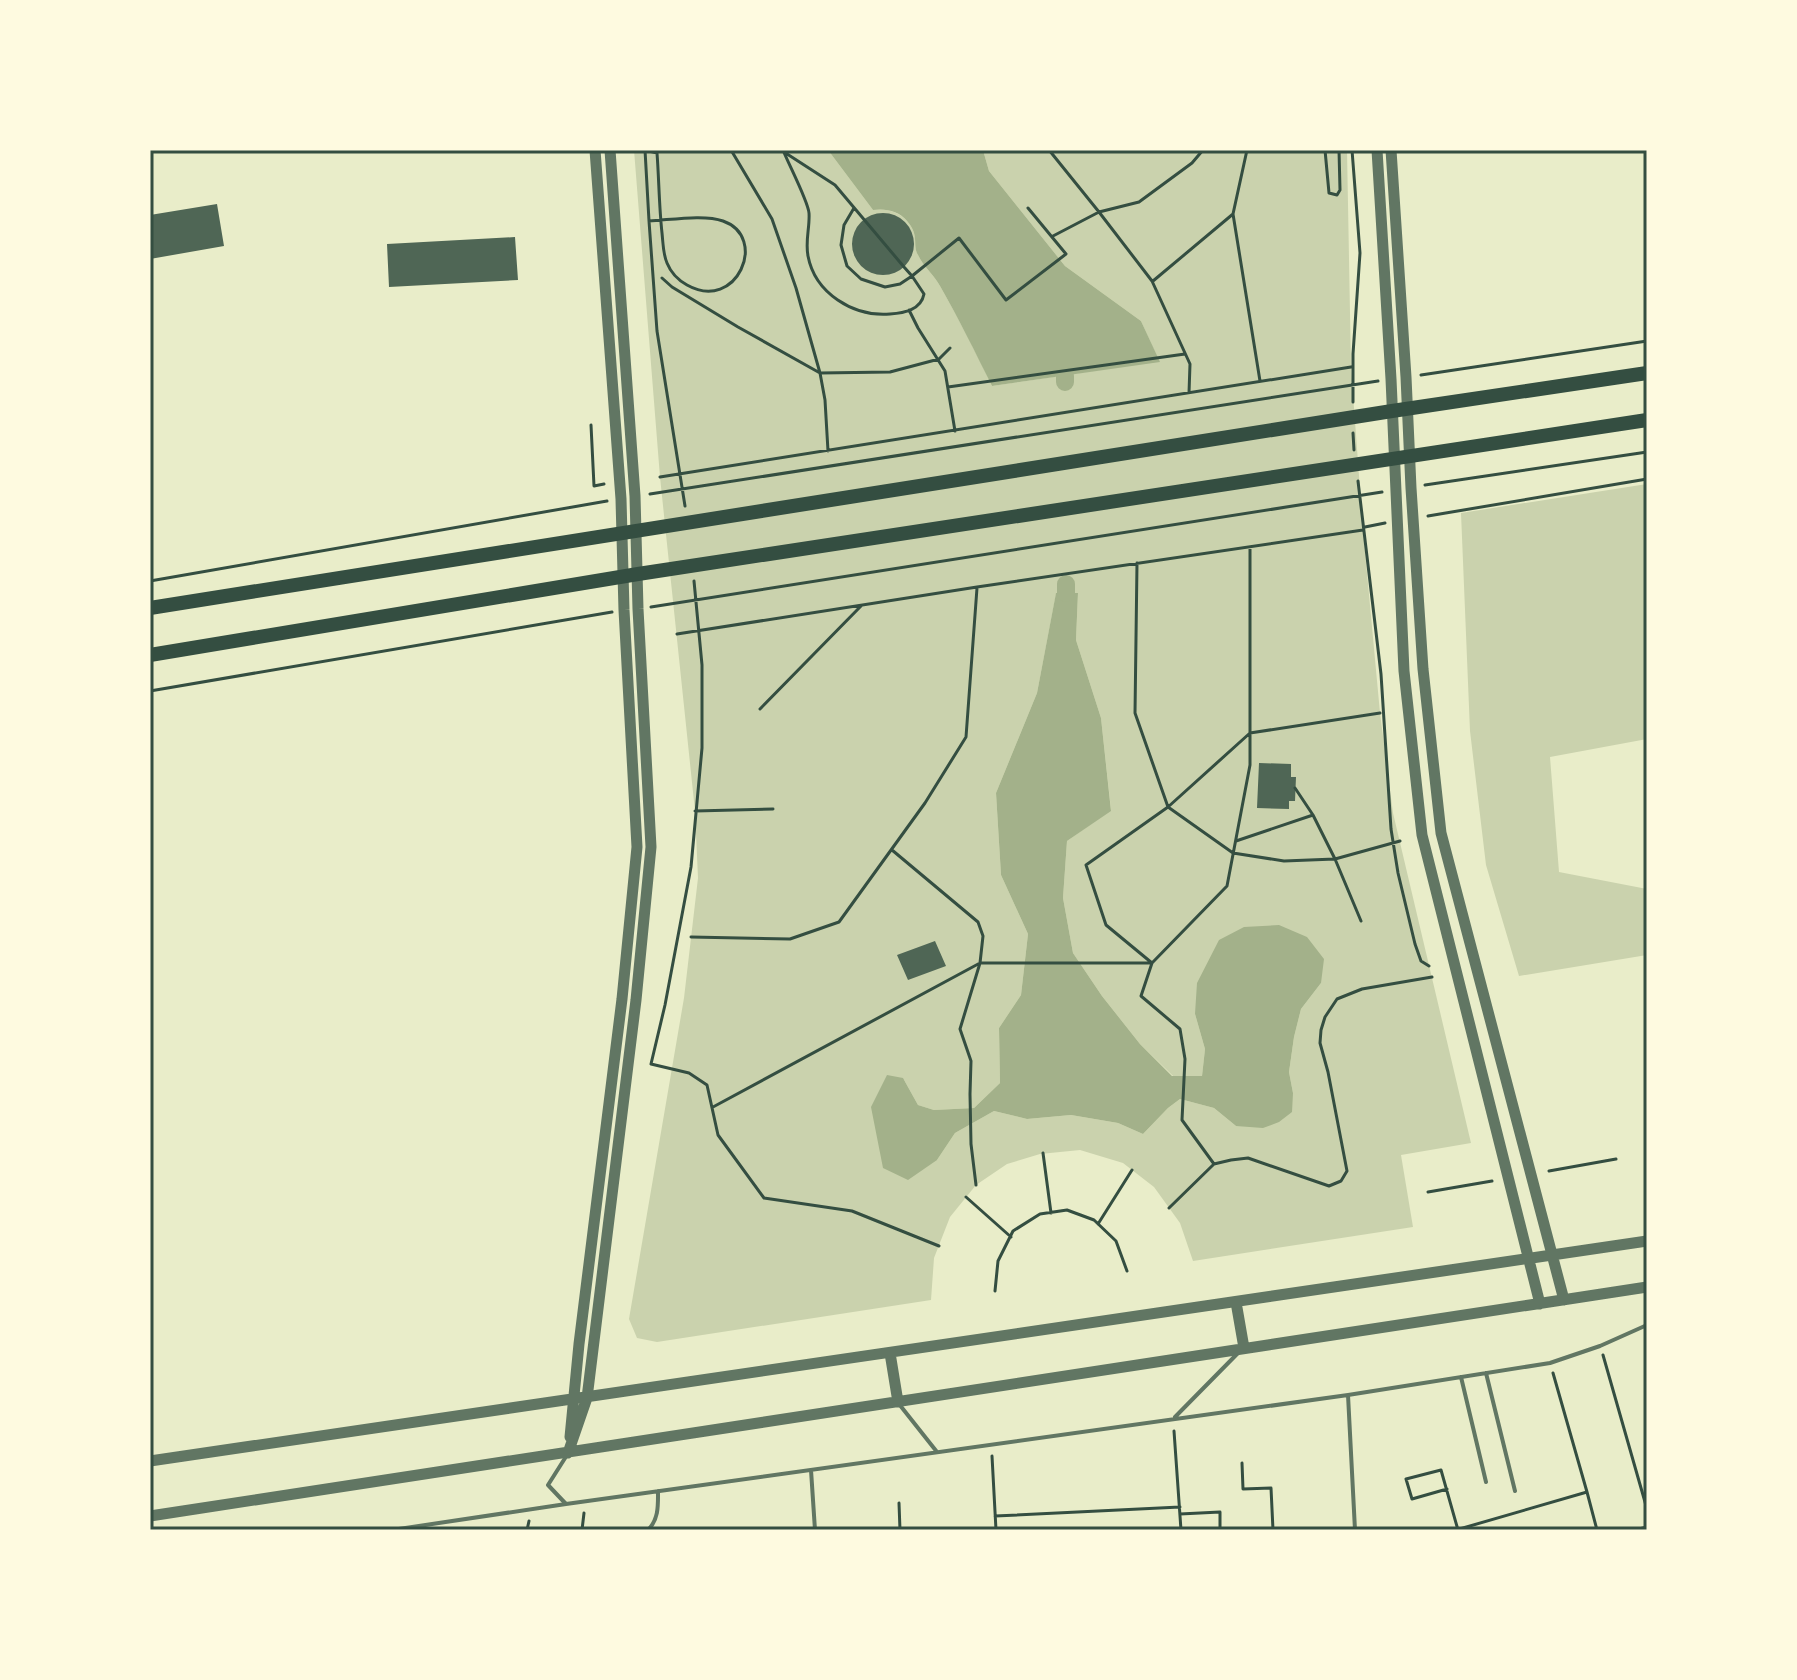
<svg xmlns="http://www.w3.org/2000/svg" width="1797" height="1680" font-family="'Alegreya Sans',sans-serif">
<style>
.green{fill:#cad2ad;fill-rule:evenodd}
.water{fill:#a3b18a}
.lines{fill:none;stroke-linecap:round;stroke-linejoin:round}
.canal{stroke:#a3b18a;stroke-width:18}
.building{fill:#4f6655}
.path{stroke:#344e41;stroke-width:3}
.service{stroke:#617663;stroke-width:4}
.tertiary{stroke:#617663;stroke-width:11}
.primary{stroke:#344e41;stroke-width:14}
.neatline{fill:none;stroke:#344e41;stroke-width:3}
</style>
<rect width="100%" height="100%" fill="#e9edc9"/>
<path class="green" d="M634,150H828L873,210C885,208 898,211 907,221C920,236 912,243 918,255C923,266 934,275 940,286C959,319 976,352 992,386L1159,361L1141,321L1065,266L989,171L983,150H1347L1351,367L1363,530L1380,713L1393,813L1471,1143L1401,1155L1413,1227L1193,1261L1180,1223L1154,1187L1123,1163L1080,1150L1040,1154L1007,1164L976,1185L950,1217L934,1258L931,1300L657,1342L637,1338L629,1319L684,998L698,878L695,811L660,477ZM1078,593L1076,640L1101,718L1111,810L1067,841L1063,898L1073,953L1102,996L1140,1044L1173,1076H1202L1205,1049L1195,1014L1321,983L1301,1009L1294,1037L1289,1072L1293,1093L1236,1126L1214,1108L1180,1099L1168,1108L1143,1134L1118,1123L1071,1115L1027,1119L994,1111L955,1133L937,1160L903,1078L918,1105L934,1110L974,1108L1000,1083L999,1028L1021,995L1028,934L1001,875L996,793L1037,693L1056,594Z
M1647,484V739L1550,757L1559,872L1647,889V955L1519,976L1486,865L1470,731L1461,513Z"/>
<path class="water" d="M828,150H983L989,171L1065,266L1141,321L1160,362L992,386C975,352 959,319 940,286C934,275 923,266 918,255C912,244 920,236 907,221C899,211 885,208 873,210Z
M1056,593H1078L1076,640L1101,718L1111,811L1067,841L1063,898L1073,953L1102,996L1140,1044L1172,1076H1202L1205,1049L1195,1014L1197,983L1219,940L1244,927L1279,925L1307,937L1324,959L1321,983L1301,1009L1294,1037L1289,1072L1293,1093L1292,1112L1279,1122L1263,1128L1236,1126L1214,1108L1180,1099L1168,1108L1143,1134L1118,1123L1071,1115L1027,1119L994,1111L955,1133L937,1160L908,1180L883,1168L871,1107L887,1075L903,1078L918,1105L934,1110L974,1108L1000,1083L999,1028L1021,995L1028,934L1001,875L996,793L1037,693Z"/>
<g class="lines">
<path class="canal" d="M1065,376V382
M1066,584V593"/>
</g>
<path class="building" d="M217,204L224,246L150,259V215Z
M852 244a31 31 0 1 1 62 0a31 31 0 1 1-62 0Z
M515,237L518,280L389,287L387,244Z
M1259,763L1291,764V777H1296L1295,801H1289V809L1257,808Z
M935,941L946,966L908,980L897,955Z"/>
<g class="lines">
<path class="path" d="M645,150L649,221C670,220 704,214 723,221C769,237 737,313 687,285C678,280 671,273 667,263C663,254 663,242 662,233C659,206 659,179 657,153L645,150
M731,150L772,219L796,288L820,373L825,400L828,451
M783,150C788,163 808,201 809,213C810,227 805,241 808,256C815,293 853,317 890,314C904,313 921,310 924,294L912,276L959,238L1006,300L1066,254L1028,208
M1049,150L1099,212L1152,281L1190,364L1189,393
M1247,150L1233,214L1260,381
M1325,150L1329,193L1337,195L1340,190L1339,150
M1352,150L1360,253L1353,354V402
M784,152L835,185L904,267L912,276L900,284L885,287L861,279L847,266L841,245L844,225L854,208
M649,221L657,331L685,506
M1053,236L1099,212L1139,202L1192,163L1203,150
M662,278L672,287L738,327L820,373L890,372L939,359L950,348
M1153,281L1233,214
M909,310L918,328L945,371L955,431
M1421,375L1647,341
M948,387L1185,354
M591,425L594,486L604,484
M1353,433L1354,450
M660,477L1351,367
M1358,481L1381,674L1391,829L1398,873L1415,944L1421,961L1429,966
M1425,485L1647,452
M650,494L1378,381
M1428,516L1647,479
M1365,527L1385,523
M1137,563L1135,713L1168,807L1233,853L1284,861L1335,859L1400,841
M150,581L607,501
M694,581L702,665V748L691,867L665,1005L651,1064L689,1073L707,1085L718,1135L764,1198L852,1211L939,1246
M651,607L1382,492
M677,634L977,587L1363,530
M150,691L612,612
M760,709L861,606
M1295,788L1313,815
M695,811L773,809
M1236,841L1313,815L1335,859L1361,921
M892,850L978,922L983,936L980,963L960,1029L971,1061L970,1094L971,1144L976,1185
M691,937L790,939L839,922L925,803L966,737L977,588
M1152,963L1106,925L1086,865L1168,807L1250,733L1380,713
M713,1107L980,963H1152
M1043,1153L1051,1213
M1214,1164L1182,1120L1185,1059L1180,1029L1141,996L1152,963L1227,886L1250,765V547
M1549,1171L1616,1159
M1428,1192L1492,1181
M966,1197L1011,1237
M1169,1208L1214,1164L1231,1160L1248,1158L1329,1186L1341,1181L1347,1171L1328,1072L1320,1043L1321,1030L1325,1017L1337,999L1362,989L1432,977
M1098,1224L1132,1170
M995,1291L998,1261L1013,1231L1040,1214L1067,1210L1094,1220L1116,1241L1127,1271
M1603,1355L1647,1509
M1174,1431L1181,1530
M992,1456L996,1530
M1242,1463L1243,1489L1271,1488L1273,1530
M1447,1489L1412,1499L1406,1479L1441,1470L1458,1530
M1587,1492L1597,1530
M899,1503L900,1530
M1180,1514L1220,1512V1530
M995,1516L1180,1507
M527,1530L529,1521
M582,1530L584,1513
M968,1530L996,1529
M1456,1530L1587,1492L1553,1373
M1635,1530L1647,1527"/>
<path class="service" d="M1486,1373L1515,1491
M1461,1377L1486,1482
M1348,1395L1355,1530
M899,1404L937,1452
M1175,1417L1239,1352
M567,1455L548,1485L566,1504L1348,1395L1550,1363L1600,1346L1647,1325
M811,1470L815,1530
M392,1530L566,1504
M648,1530C659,1519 658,1505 658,1491"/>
<path class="tertiary" d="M1377,150L1391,379L1404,671L1422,835L1540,1304
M1391,150L1406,377L1411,488L1423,669L1441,833L1564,1300
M1236,1302L1244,1348
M890,1353L898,1402
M570,1437L579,1344L622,999L637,847L624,610L621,499L595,150
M568,1453L587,1398L636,1000L651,847L638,609L635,496L610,150
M150,1461L1647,1241
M150,1516L1647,1287"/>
<path class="primary" d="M150,608L1392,411L1647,373
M150,655L638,574L1647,420"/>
</g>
<rect width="1797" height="1680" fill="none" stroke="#fefae0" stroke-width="304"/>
<rect x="152" y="152" width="1493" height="1376" class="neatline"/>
</svg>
